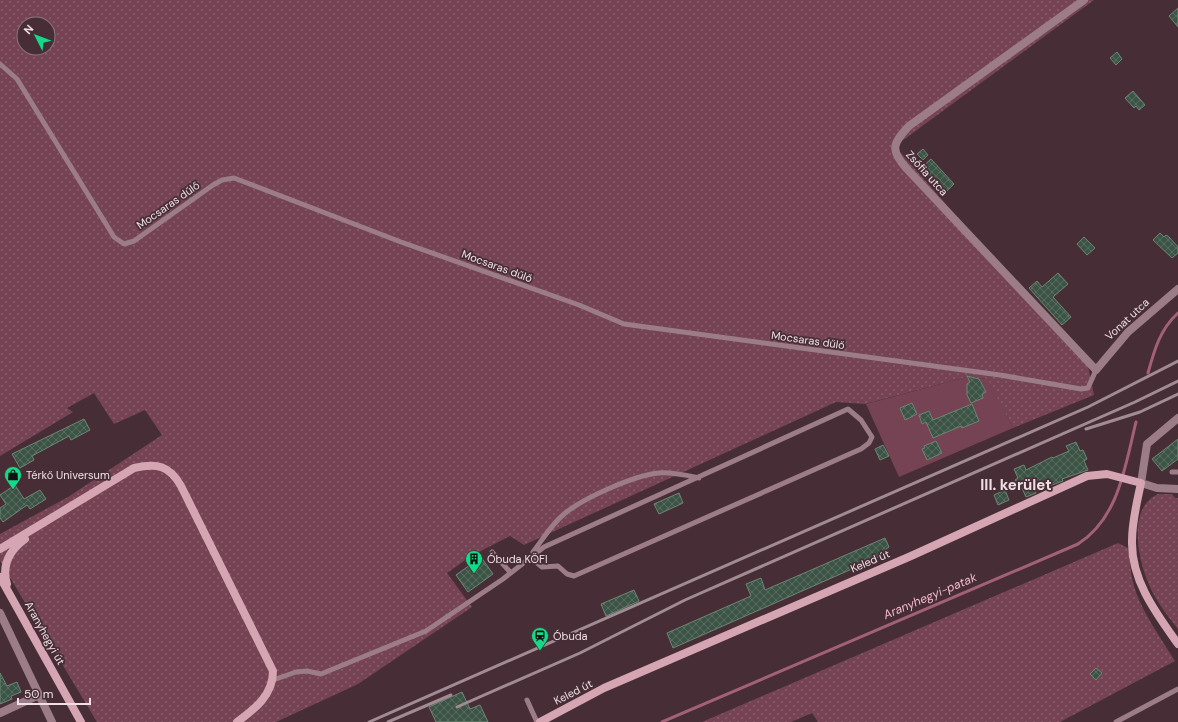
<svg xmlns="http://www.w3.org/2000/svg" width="1178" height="722" font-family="'DM Sans',sans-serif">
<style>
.grass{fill:url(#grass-dots);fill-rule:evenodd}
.garden{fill:#754354}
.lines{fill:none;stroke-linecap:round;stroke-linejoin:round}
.stream{stroke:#a26177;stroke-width:3}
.building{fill:url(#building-cross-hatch);stroke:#6c8676}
.lane{stroke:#9c7d87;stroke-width:5}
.street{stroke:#9c7d87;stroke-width:8}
.secondary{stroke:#d5a5b3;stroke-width:8}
.rail{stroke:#a18c93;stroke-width:3}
.labels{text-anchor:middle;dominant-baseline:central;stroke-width:3.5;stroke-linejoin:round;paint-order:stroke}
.street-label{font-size:11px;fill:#f0dfe4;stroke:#472e36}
.poi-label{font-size:11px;fill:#f0dfe4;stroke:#472e36;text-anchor:start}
.water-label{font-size:12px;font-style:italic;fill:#f5bbcd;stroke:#472e36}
.district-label{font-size:15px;font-weight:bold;fill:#f0dfe4;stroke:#472e36}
</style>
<defs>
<pattern id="grass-dots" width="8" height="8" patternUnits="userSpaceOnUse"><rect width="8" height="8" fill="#754354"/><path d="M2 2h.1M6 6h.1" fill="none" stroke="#895e6c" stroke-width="1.8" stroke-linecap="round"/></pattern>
<pattern id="building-cross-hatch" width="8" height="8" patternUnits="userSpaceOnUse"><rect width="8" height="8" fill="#3c5445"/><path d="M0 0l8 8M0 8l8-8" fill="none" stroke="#586c60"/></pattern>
</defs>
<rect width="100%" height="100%" fill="#472e36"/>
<path class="grass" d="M0,0H1094L895,146L1022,291L1087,361L1094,395L1013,428L987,379L967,377L865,404L836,402L524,545L510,536L471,556L447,573L472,607L358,684L276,722H97L0,561V534L68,497L162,435L145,410L114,424L94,393L67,408L73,412L0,456ZM24,24H48V48H24Z
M1158,494H1172L1175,498H1178V629C1166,614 1152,596 1146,577C1137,553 1129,507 1158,494Z
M1118,543L1128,548C1130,559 1130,571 1133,582C1139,608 1161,638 1175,661L1060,722H818L812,713L791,722H702Z"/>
<path class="garden" d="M967,377L988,379L1013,428L899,477L866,404Z"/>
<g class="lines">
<path class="stream" d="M1148,373C1154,351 1160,329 1178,313
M662,722L1078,544C1119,518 1125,466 1136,422"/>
</g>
<path class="building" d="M1178,8V27L1169,16Z
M1117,52L1122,59L1116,65L1110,58Z
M1133,91L1145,105L1139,110L1136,106L1134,108L1125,98Z
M923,149L928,155L923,160L917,154Z
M931,159L954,184L946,192L922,167Z
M1160,233L1164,237L1166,235L1169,237L1178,247V253L1172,258L1153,240Z
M1084,237L1095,248L1087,255L1077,244Z
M1058,273L1068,284L1053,297L1071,317L1062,325L1029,288L1037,281L1042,287Z
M967,376L979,379L986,392L982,394L983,398L971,403L967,395V384L970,382Z
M912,403L917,414L905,420L900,408Z
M972,404L979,421L962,428L961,426L933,438L926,422L922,424L919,415L929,411L933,420Z
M84,419L90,430L71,440L69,436L32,456L34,460L20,468L12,454Z
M1178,439V459L1162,471L1152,459Z
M936,441L942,453L927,460L922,449L925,448L924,446Z
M1076,442L1080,451L1083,450L1087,459L1084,461L1088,470L1062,479L1063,481L1035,491L1036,493L1026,497L1022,488L1020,489L1015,480L1018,478L1014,469L1024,465L1026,470L1052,457L1053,458L1069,451L1066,446Z
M883,445L889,456L880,460L875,449Z
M15,485L24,499L40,490L46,499L30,509L27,505L3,522L0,518V508L6,504L0,495Z
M1005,490L1009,500L998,505L994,495Z
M679,493L683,503L659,514L654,504Z
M885,538L889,547L886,549L888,553L673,648L667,633L751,596L746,584L761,578L765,590Z
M481,557L493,574L468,592L456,575Z
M634,590L639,601L606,616L601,604Z
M1096,668L1102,673L1096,680L1090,674Z
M0,673L7,686L17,682L21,692L11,696L12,699L0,704Z
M462,692L470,709L480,705L488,722H436L429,707Z"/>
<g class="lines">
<path class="lane" d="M0,64L17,79L114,237L124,244L134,241L213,185L222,180L234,178L401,242L579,305L624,324L1000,375L1081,389L1088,388L1096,370
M1172,472H1178
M492,552L511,573
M533,552C543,539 551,525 564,514C583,498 635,475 659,473C672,472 685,475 699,478
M273,680L296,672L307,671L321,674L426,631L503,579L544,547L848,409L861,420L872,437L869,443L861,449L574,576L567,574L558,566L542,567L530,557
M527,700L537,722
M1116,722L1178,689"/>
<path class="street" d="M1084,0L909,126C892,144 890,150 907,169L1096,370L1128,332L1178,289
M1178,418L1147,444L1141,483L1157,488L1178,489
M0,613L52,722
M0,713L39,695"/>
<path class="secondary" d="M0,549L134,468C157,463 169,465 181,486L273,671C273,695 255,709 237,722
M0,577L81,722
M7,584C1,564 10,550 25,539
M540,722L604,688L911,556L1087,476L1107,474L1141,483C1137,502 1132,521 1132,541C1131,580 1156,613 1178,644"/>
<path class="rail" d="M1086,429L1140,412L1178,394
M457,707L580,653L685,600L1135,402L1178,381
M369,722L1088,407L1178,361
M388,722L451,695"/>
</g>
<defs>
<symbol id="shop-pin" viewBox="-11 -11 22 30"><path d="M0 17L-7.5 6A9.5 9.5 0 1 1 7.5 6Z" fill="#14d989" stroke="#472e36"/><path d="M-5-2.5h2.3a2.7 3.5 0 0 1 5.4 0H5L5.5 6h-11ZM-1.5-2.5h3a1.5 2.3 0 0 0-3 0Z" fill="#111"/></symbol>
<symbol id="building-pin" viewBox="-11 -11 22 30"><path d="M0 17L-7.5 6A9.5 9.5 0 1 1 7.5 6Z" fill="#14d989" stroke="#472e36"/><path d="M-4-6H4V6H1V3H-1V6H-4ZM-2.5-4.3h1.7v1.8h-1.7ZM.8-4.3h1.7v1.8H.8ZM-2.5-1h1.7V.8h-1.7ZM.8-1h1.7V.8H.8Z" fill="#111"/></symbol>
<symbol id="station-pin" viewBox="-11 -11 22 30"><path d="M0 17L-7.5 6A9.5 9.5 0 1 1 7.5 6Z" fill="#14d989" stroke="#472e36"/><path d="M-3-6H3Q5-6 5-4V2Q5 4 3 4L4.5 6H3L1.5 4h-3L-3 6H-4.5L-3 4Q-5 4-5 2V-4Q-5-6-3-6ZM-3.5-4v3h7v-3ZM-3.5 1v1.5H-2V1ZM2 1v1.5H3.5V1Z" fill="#111"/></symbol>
</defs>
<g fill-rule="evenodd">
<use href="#shop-pin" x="3" y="465" width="20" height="27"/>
<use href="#building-pin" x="464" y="549" width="20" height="27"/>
<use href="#station-pin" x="530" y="626" width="20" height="27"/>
</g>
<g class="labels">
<g class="street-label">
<text transform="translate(927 173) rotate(48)">Zsófia utca</text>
<text transform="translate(168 205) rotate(-35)">Mocsaras dűlő</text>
<text transform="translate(497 266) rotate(20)">Mocsaras dűlő</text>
<text transform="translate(1127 319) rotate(-43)">Vonat utca</text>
<text transform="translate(808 340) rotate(8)">Mocsaras dűlő</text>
<text transform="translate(870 561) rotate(-23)">Keled út</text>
<text transform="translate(45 633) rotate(61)">Aranyhegyi út</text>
<text transform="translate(573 692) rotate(-27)">Keled út</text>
</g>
<g class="poi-label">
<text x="26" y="475">Térkő Universum</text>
<text x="487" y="559">Óbuda KÖFI</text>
<text x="553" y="636">Óbuda</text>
</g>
<g class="water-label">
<text transform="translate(930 596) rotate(-23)">Aranyhegyi-patak</text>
</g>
<g class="district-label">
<text x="1016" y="485">III. kerület</text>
</g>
</g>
<g transform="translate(36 36) rotate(312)"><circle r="19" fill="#472e36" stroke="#8b757c"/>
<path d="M0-3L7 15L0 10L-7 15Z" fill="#14d989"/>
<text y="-6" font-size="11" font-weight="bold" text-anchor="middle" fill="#f0dfe4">N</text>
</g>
<path d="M18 698v6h72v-6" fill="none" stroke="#f0dfe4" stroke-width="2"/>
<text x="24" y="698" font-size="12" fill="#f0dfe4" stroke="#472e36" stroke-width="3" paint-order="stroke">50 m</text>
</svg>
